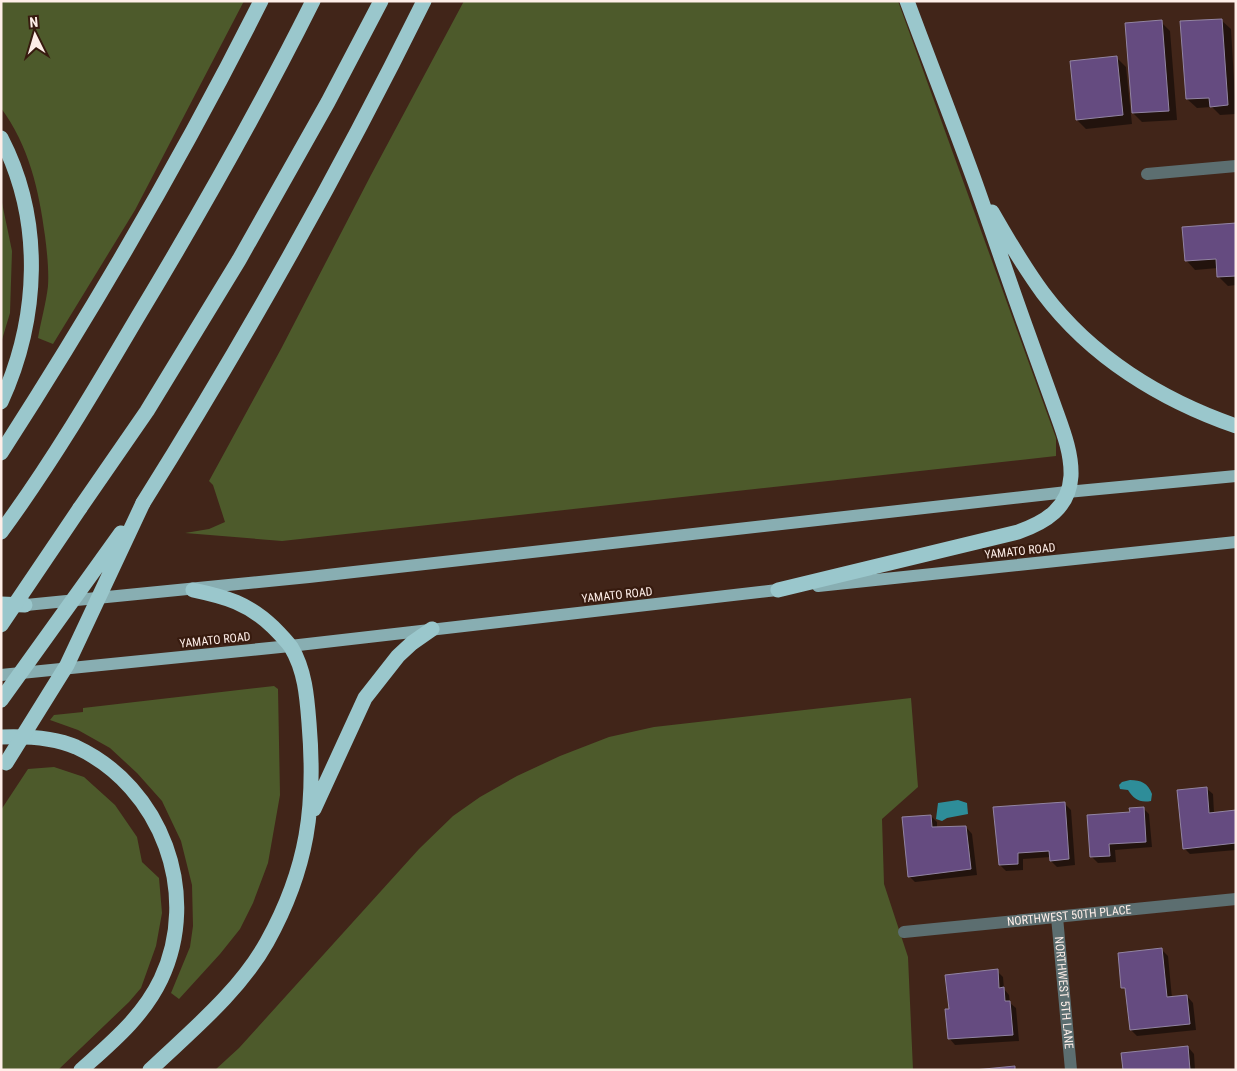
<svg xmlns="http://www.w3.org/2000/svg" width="1237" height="1071" font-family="'Roboto Condensed',sans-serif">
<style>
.green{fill:#4d5a2b}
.water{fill:#2e8d99}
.shadow{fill:#0007}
.building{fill:#654b80;stroke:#9284a2}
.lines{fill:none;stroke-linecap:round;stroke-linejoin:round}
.minor{stroke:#5c6e70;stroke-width:12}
.major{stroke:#88aeb2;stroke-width:12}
.highway{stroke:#9ac7cc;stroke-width:15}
.highway-bridge{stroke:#9ac7cc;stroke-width:15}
.labels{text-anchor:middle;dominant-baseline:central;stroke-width:4.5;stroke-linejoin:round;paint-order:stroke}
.street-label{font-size:12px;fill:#feeee8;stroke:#371b0f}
</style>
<rect width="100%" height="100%" fill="#412519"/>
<path class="green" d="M1,1H244L135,210L53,344L38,338C41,321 46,303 48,286C49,270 47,252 45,236C39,190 29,146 1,108Z
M464,1H898L1056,438V456L282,541L185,533L209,529L225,522L213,485L209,481L281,349L371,175Z
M1,198L12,251L10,313L1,343Z
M274,686L278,689L280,795L268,863L253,903L240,929L220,954L179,999L171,993L190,947L193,926L192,885L181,841L162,801L137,773L110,748L78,730L50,720L54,715L83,712V708Z
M911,698L918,787L882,819L884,884L908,957L913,1070H215L239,1048L419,849L453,816L480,797L517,776L560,756L609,737L654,727Z
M54,767L84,777L115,805L137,837L142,862L159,878L162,913L156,946L141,988L129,1002L58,1070H1V810L28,769Z"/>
<path class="water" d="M1130,780C1141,780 1148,783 1152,794L1151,801C1139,803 1134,799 1128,790L1120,789L1119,785L1122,782Z
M958,800L967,803L968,814L947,818L942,821L936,819L938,803Z"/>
<path class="shadow" d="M1221,20L1231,29L1236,114L1220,115L1212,107L1197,108L1187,99Z
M1161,22L1170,31L1177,120L1142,122L1131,111H1133Z
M1117,58L1126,67L1132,124L1086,129L1077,120Z
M1236,224V285L1228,286L1219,277L1218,268L1195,270L1186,260Z
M1206,788L1213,794L1214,813L1236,812V850L1190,854L1184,848Z
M1065,804L1071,810L1075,865L1057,867L1051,861V857L1023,859V870L1006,871L1000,865Z
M1143,808L1149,814L1152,847L1115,850L1116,862L1098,863L1092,857L1131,813Z
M931,816L937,822V828L966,827L972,834L977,875L915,882L909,876Z
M1162,950L1168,956L1172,998L1187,996L1193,1003L1196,1030L1137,1036L1131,1030L1127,992L1123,987Z
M997,971L1003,977L1004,989L1009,995L1010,1003L1016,1008L1019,1041L955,1045L949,1038L950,1010Z
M1188,1047L1194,1054L1195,1070H1124Z"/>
<path class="building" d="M1222,19L1228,105L1210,107L1209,98L1186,99L1180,21Z
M1162,20L1169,111L1132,113L1125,23Z
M1117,56L1123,115L1076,120L1070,61Z
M1236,223V276L1217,277L1216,259L1185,261L1182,227Z
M1207,787L1209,813L1236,810V843L1183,849L1177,790Z
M1065,802L1069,859L1050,861L1049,851L1018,853V864L999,865L993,807Z
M1144,807L1146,842L1109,844L1110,856L1090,857L1087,815L1130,812L1129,808Z
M931,815L932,827L966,826L971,869L908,877L902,817Z
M1162,948L1167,997L1187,995L1190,1024L1130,1030L1125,988H1121L1118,953Z
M998,969L999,988L1004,987L1005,1001H1010L1013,1035L948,1039L945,1009H949L945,975Z
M1188,1046L1190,1070H1123L1121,1053Z
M1015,1066V1070H974Z"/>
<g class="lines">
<g class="minor">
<path d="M1147,174L1236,166"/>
<path id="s1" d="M1057,917L1071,1070"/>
<path id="s2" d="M904,932L1236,899"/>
</g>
<path class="major" d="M818,586L1236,542
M16,606L309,577L1067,492L1236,476
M1,675L290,646L786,589"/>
<path class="highway" d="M1,138C44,221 39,319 1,402
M992,212C1008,240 1024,267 1043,293C1091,357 1161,400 1236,426
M1,453C95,307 183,156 261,1
M143,503C245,340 339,173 424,1
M80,508L147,411L239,260L328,102L381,1
M1,532C51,464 94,391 137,318C199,215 259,109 313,1
M778,590L1018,532C1046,522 1069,508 1071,476C1072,451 1061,426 1053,403C1044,378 1035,353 1026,328C1009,281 993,233 976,185C954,124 930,63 907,1
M1,604L25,605
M1,737C26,736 53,737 76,747C162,787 201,894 161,979C143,1017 111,1043 81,1070
M314,809L365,698L398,656L412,643L432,629
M150,1070C192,1030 239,992 267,942C308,868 316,806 309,723C307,697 305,670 291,647C286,640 279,633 273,627C248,603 226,597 193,590"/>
<path class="highway-bridge" d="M1,625L80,508
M1,700L121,533
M6,763L67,665L143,503"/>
</g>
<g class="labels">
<g class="street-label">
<text transform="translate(1020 551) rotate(-6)">YAMATO ROAD</text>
<text transform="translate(617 595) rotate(-6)">YAMATO ROAD</text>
<text transform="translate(215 640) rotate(-6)">YAMATO ROAD</text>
<text stroke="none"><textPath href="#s2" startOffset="166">NORTHWEST 50TH PLACE</textPath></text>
<text stroke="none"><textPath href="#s1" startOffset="76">NORTHWEST 5TH LANE</textPath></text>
</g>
</g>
<rect width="1237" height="1071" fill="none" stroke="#feeee8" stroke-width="5"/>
<g transform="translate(35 35) rotate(355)" stroke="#371b0f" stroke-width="4" paint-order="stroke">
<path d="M0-4L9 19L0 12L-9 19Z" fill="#feeee8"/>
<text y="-8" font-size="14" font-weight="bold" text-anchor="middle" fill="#feeee8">N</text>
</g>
</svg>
